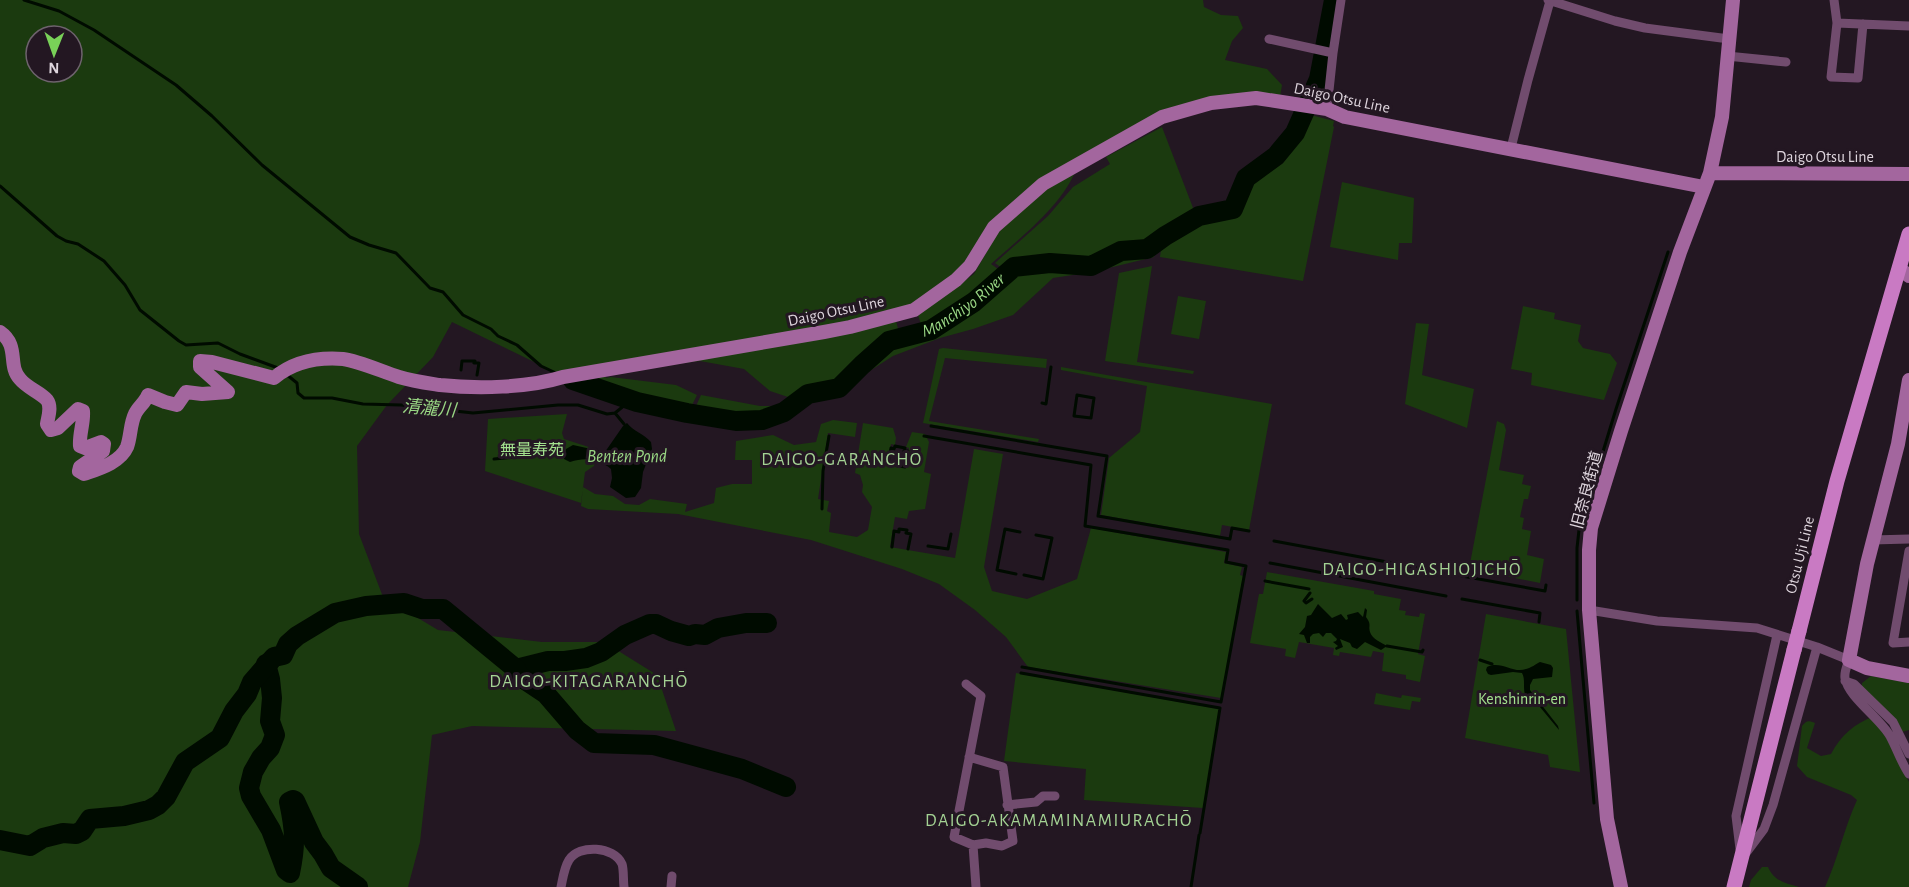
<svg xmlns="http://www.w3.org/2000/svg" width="1909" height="887" font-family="'Alegreya Sans','Noto Sans JP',sans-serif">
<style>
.green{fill:#1b3a0f;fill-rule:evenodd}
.water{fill:#000b00}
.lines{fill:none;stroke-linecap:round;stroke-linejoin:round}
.stream{stroke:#000b00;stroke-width:3}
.river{stroke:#000b00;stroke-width:20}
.street{stroke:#714c6e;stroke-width:9}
.secondary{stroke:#a3669e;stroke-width:14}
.primary{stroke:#c97ac3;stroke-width:15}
.primary-bridge{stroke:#c97ac3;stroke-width:15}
.labels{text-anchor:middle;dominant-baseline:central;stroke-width:6;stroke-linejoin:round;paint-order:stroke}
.street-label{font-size:16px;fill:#ded5dd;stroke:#231722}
.park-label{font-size:16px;fill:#a3e28e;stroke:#231722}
.water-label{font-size:18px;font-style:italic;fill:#99d784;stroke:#231722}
.neighbourhood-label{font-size:18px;letter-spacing:1.5px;fill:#a4d394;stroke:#231722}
</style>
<rect width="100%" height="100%" fill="#231722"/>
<path class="green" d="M0,0H1203L1204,7L1221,15L1238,16L1243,28L1232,41L1225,60L1267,69L1282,85L1280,97L1211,98L1040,180L967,263L911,307L847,324L563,376L452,322L433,357L387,405L357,446L359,534L383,597L438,630L542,642H604L657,675L676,731L472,726L432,735L420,842L408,887H0ZM36,36H72V72H36Z
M1311,115L1334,121L1333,126L1334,127L1303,281L1160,257L1162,243L1191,225L1237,214L1254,182L1283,163L1298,143Z
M1162,127L1195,213L1146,246L1121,248L1091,262L1050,260L1013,266L1006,271L995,263L1048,216L1073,187L1110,164L1106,157Z
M1077,168C1061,207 1022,236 991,264L1002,272C983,290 948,323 922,328L918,315L974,274L999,230L1043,189Z
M1342,182L1414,198L1412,243H1399L1398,260L1330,247Z
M1156,246L1154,257L1092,272L1053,278L1013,315L973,329L940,338L893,356L846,386L891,346L934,331L976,303L1015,270L1050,264L1092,268L1122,254L1148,251Z
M1152,266L1137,362L1194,371L1193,374L1105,361L1119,273Z
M1178,296L1206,301L1199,339L1171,334Z
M1523,306L1555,313L1554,319L1581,325L1578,341L1583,348L1610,354L1617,363L1604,400L1531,385L1532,373L1511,369Z
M896,321L899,332L887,336L838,385L806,391L794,399L770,391L744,369L700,361L623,371Z
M1416,323L1429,324L1422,375L1474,389L1467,428L1405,404Z
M943,348L1047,359L1046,368L945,358L929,421L1039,439L1038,442L923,423L939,349Z
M1061,367L1272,404L1249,530L1222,525L1220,536L1101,515L1109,458L1140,432L1147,386L1061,370Z
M605,375L606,378L611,377L676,385L697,395L692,405L632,393L589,378Z
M701,395L760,406H783L784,408C748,419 732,414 696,406Z
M567,414L562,433L564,439L598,450L594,466L585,472L581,503L485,471L488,419Z
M833,420L857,423L855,437L828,433L818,499L829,501L827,511L831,513L829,532L857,537L868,530L872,507L862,492L863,485L860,475L855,473L863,423L893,428L896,438L895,445L891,444L887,465L906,468L909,448L906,447L912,432L925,434L929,442L924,472L931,474L925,509L909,511L907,519L895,517L890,547L955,558L974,449L1003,454L984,567L992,591L1027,599L1077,579L1091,528L1226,552L1224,563L1242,567L1240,575L1243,576L1221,698L1028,667L1006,637L975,610L939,584L902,569L811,540L678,514L588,509L581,506L583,487L595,494L613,496L625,504L639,505L650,499L687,504L685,512L714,503L716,488L732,484H752V460H735L736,441L773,435L794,445L816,442L821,424Z
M1497,421L1504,424L1506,430L1499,470L1524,475L1522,484L1531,486L1528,499H1524L1520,517L1524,518L1522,529L1531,531L1527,555L1544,559L1540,583L1469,569Z
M1267,572L1374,591V594L1401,599L1399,610L1406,611L1405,615L1419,617L1420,613L1425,614L1418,654L1425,656L1420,682L1406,679V675L1382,671L1384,653L1373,651L1371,657L1340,652L1339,656L1333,655L1334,648L1299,642L1295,658L1285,656L1286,649L1250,643L1259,594H1263Z
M1486,614L1566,629L1580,772L1550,767L1548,755L1465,738Z
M1016,673L1220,709L1203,808L1084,800L1086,769L1004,761Z
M1871,676L1909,683V730L1902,732L1862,687V683Z
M1376,693L1401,698L1402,695L1421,698L1420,702L1412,701L1410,710L1374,704Z
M1874,716L1890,732L1897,759L1909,782V887H1825C1838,859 1844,828 1857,800L1851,795L1807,777L1797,766L1802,726C1806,721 1808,720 1815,723L1807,748L1821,756L1831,754C1841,735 1854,724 1874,716Z
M1762,867H1768C1774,881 1785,883 1799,887H1749L1751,880Z"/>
<path class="water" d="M627,423C633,431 644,434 651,442L652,449L643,472L641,488L635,497L626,498L610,487L612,478L611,469C599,459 586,457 570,462L564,459L566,449L573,445L605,452L623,426Z
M1318,604L1332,618L1341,614L1346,620L1348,619L1347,615L1358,612L1363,617L1365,608L1367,610L1366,617C1372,625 1368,625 1370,632C1372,639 1382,643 1387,646L1381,650L1365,642L1357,649L1352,647L1350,643L1340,639L1343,647L1336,650L1335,648L1338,646L1333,642L1336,641L1337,639L1331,633H1326L1323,637L1319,633L1313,634L1310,637V643H1307L1304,635L1299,634L1305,627L1307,616L1311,615Z
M1540,662L1551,665L1553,668L1552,677L1533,679L1530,685V690L1558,726L1559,730L1535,701L1526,697C1522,689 1526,680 1522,673L1513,672L1491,675L1488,674L1486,670L1487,667C1501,660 1513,674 1526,669C1531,668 1536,664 1540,662Z"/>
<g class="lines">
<path class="stream" d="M24,0L59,11L94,30L176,85L212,116L262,165L350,237L369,245L396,253L430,288L443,292L463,315L491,329L498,336L517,345L541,366L556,373
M0,186L57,236L66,241L78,244L104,261L125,285L140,310L179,341L186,345L218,343L240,354L278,368
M461,370L462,361H475L474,363H479L477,375
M286,374L297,383L298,393L304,398H332L363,404L401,405L473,413L558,405H578L607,414L615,413L631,400
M1077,395L1094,398L1091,418L1074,416Z
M1042,403L1046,404L1051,367
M615,413L624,424
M931,426L1107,456L1098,516L1230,539L1232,528L1249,531
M924,436L1091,465L1085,526L1228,550L1226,562L1246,566L1221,702L1022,667
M895,446L905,448L904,451H908L905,467L888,464L891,448L894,449Z
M494,459L561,453
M822,509L823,471L829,436
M1274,541L1452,574
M928,546L948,549L951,534
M892,547L894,531L899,532V529L907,530L906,533L911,534L908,549
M1270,563L1446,596
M1016,574L997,570L1005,529L1020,532
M1024,575L1043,579L1052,538L1036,535
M1462,576L1545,591L1546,585
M1265,581L1309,589
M1310,593L1304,601L1306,603L1312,599
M1462,599L1540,613L1539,622
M1577,600V548L1579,530L1616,409L1668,252
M1577,611L1594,803
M1387,646L1422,652L1423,650
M1480,660L1492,664
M1021,673L1220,708L1200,833
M1191,887L1199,835"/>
<g class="river">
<path id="s1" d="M573,380L637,402L687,413L736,421L762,420L784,412L808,394L839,388L862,365L889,341L931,330L974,302L1014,267L1050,263L1091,266L1121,251L1147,249L1165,236L1199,216L1233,209L1246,178L1276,156L1295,133L1319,79L1334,0"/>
<path d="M266,664L270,679L272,698L270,721L275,735L270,748L261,758L253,772L249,788L251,796L271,830L286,870L290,873C296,845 295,830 289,802L293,800L295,801L314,842L323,854L331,868L358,887"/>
<path d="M516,669L548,661H565L586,658L601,652L625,635L650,624H656L671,631L689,636L695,634L705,635L718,628L746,623H767"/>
<path d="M0,840L30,846L43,838L63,833L76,834L82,831L90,819L124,816L149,810L158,805L166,797L185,762L220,738L234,711L247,694L252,682L274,657L283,655L288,644L297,636L335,613L366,606L404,603L422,609H443L516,669L519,676L546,694L577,730L594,743L654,745L742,769L786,787"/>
</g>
<path class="street" d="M1548,0L1615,21L1645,28L1729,39
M1834,0L1837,23L1831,77L1858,78L1863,24
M1837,23L1909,26
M1269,39L1333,53
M1727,56L1786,62
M1327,109L1333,53L1341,0
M1511,148L1528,80L1550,1
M1872,540L1909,539
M1909,551L1893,643L1909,642
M1589,610L1657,621L1757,628L1817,647L1849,660C1847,666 1844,672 1845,678C1848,697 1880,718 1890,736C1897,749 1901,762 1909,774
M1845,681L1854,684L1893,722L1909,754
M966,684L981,696L954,837L973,845L986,843L1002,846L1013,841L1003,767L969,757
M1007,805L1036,802L1043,796H1055
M973,845L976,887
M1740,849L1736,816L1777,635
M1746,853L1764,829L1773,805L1817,647
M561,887C563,878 564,868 569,860C579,844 614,846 622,864C624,870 623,880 624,887
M671,887L672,876"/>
<path class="secondary" d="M1710,173L1909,174
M1899,268L1909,276
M0,332C20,346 7,365 20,379C27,388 40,392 47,400C52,407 48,417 47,424L51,430L58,428L78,409L83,411C84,423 79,434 80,446L85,448L101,442L104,444L103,451L80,467L79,471L84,474C98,469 120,463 127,447C131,436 130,424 135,414C138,407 145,403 148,395L165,402L177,405L186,392L202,394L228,392L200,367V361L212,362L274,378C294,361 317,357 343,359C359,361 383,372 399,377C412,381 427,383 440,385C477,389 528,388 563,377L824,332L850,327L914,310L956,280L970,266L994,227L1043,184L1162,117L1211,103L1256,98L1327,109L1345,117L1704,187
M1909,380L1898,444L1867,564L1849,660L1867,668L1909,676
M1621,887L1607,819L1589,610V550L1591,528L1621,431L1680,252L1710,173L1722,117L1733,0"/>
<path class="primary" d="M1799,631L1837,481L1909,234
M1734,887L1794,650"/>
<path class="primary-bridge" d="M1794,650L1799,631"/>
</g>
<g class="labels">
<g class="street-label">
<text transform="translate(1342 98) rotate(12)">Daigo Otsu Line</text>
<text x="1825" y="157">Daigo Otsu Line</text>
<text transform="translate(836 311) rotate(-12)">Daigo Otsu Line</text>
<text transform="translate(1587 490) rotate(-75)">旧奈良街道</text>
<text transform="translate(1800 555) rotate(-76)">Otsu Uji Line</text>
</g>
<g class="park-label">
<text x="532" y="450">無量寿苑</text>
<text x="1522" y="699">Kenshinrin-en</text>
</g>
<g class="water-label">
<text stroke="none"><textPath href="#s1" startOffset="432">Manchiyo River</textPath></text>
<text transform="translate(429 409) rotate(5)">清瀧川</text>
<text x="627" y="457">Benten Pond</text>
</g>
<g class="neighbourhood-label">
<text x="842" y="460">DAIGO-GARANCHŌ</text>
<text x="1422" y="570">DAIGO-HIGASHIOJICHŌ</text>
<text x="589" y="682">DAIGO-KITAGARANCHŌ</text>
<text x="1059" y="821">DAIGO-AKAMAMINAMIURACHŌ</text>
</g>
</g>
<g transform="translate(54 54) rotate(181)"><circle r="28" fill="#231722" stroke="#6e636d" stroke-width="1.5"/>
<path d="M0-4.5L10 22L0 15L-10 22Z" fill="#79d158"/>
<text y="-9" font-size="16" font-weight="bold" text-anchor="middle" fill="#ded5dd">N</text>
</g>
</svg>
